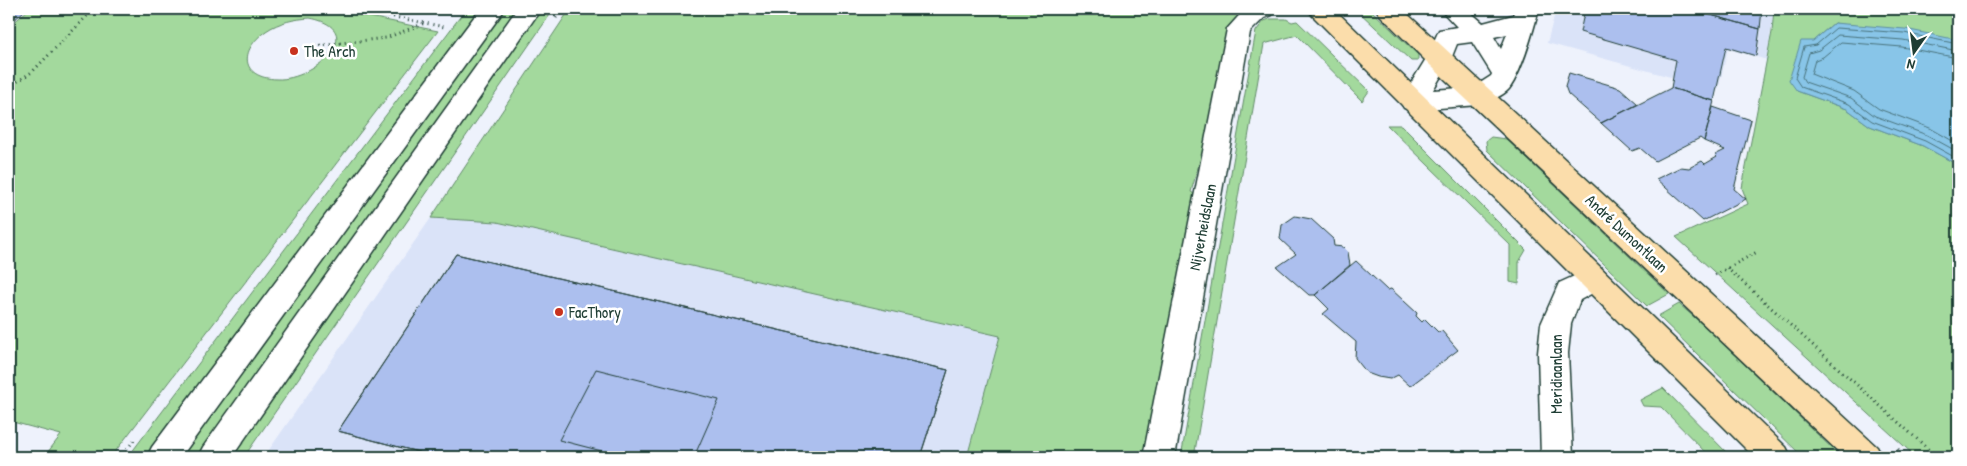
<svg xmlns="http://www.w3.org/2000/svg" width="1967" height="466" font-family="'Patrick Hand',sans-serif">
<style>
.built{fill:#dae3f8}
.green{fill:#a3d99d;stroke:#618b68;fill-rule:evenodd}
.water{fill:#88c5e8;stroke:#5e8fa0}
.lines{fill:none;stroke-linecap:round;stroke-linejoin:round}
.shore{stroke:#49737c;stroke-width:1}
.stream{fill:#5e8fa0;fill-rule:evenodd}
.building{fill:#acbfee;stroke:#1f3d34}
.minor-casing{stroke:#1f3d34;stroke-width:3}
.major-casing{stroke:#1f3d34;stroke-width:3}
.path{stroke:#1f3d34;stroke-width:3;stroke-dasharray:1 4;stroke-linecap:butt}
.minor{fill:#fff;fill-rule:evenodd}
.major{fill:#fbddab;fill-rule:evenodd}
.poi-dot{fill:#c8321e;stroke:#fff;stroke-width:2}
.labels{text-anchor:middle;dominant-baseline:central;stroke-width:5;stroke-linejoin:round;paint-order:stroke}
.poi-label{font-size:16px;fill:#1f3d34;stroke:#fff;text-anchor:start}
.street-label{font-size:16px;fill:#1f3d34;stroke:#fff}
</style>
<rect width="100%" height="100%" fill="#eef2fc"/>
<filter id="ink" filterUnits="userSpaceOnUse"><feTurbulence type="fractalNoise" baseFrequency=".02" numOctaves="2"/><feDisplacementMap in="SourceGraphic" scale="10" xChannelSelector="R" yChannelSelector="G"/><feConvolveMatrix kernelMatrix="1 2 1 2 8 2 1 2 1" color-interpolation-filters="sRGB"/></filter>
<g filter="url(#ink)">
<path class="built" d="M1556,9H1774L1767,60L1728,49L1718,90L1547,43Z
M431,218L497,222L1001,336L967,457H264Z"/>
<path class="green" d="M29,9H331L438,31L111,457H44L61,435L9,421V27ZM310,18C371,30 314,81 277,79C240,78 239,50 266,31C279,22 295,19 310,18Z
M466,9H485L151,457H128Z
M501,9H521L200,457H172Z
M536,9H554L244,457H221Z
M570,9H1248L1241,13L1233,25L1223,80L1191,192L1199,197L1150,457H967L1000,336L497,222L431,218Z
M1356,9H1370L1418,55V61H1411Z
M1774,9H1958V40L1834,23L1813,41L1797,91L1847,109L1870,126L1923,146L1958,165V457H1916L1676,237L1748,204L1742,188L1772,32Z
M1270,19H1286L1292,22L1297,21L1369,91L1362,101L1297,35L1264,44L1194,457H1181L1256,31L1264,21Z
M1387,125H1401L1526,250L1519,262V284L1510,282V245Z
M1491,137L1506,139L1669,294L1647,306L1487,150L1486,141Z
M1679,304L1711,332L1841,457H1803L1658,316Z
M1663,388L1731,457H1710L1661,407L1643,406L1640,400Z"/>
<path class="water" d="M1834,23L1905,29L1958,40V165L1923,146L1870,126L1847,109L1797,91L1789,80L1801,41H1813Z"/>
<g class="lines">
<path class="shore" d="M1958,44L1904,33L1836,28L1816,45L1804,47L1795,78L1801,87L1849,104L1872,121L1925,141L1958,159
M1958,51L1903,40L1838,35L1819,50L1809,53L1802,77L1805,82L1851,98L1875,116L1927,135L1958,152
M1958,58L1902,47L1841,42L1823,57L1815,60L1811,74L1854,91L1879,109L1930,128L1958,144"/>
<path class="stream" d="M1943,9H1958V14L1944,11Z"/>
</g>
<path class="building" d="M9,9H26L9,25Z
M1585,9H1690L1760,29L1756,56L1726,47L1714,101L1671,88L1676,60L1580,32Z
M1690,9H1762L1760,29Z
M1569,73L1620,88L1638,104L1601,123L1568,94L1565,86Z
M1671,88L1714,101L1704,141L1700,138L1655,161L1640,148L1632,151L1601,123Z
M1713,107L1751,120L1734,189L1746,199L1703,221L1656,179L1681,167L1689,168L1702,161L1705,164L1717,157L1715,155L1725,150L1704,141Z
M1295,216L1311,219L1333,239L1334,246L1343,247L1348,252L1350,265L1315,295H1309L1277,267L1296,254L1280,239L1282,225Z
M456,254L948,370L920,457H694L719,400L596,369L559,440L625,457H437L338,431Z
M456,254L948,370L920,457H437L338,431Z
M1356,261L1387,290L1391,289L1417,313L1416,316L1422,322L1425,319L1438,332L1442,331L1458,350L1410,386L1398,375L1390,379L1378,377L1367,373L1355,358L1356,342L1323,314L1329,309L1315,295Z"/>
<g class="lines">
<defs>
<path id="minor" d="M480,9H505L181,457H147L152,447Z
M517,9H541L232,457H198L203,447Z
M1245,9H1276L1272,15L1264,18L1250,32L1175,457H1143L1227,29Z
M1440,9H1467L1483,23L1513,15L1515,9H1539C1534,28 1521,74 1509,89C1503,96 1488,102 1479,105L1413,110L1404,108L1400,101L1427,57L1439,30L1457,27ZM1507,34L1501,49L1494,37ZM1472,42L1492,74L1491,76L1474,87L1433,90L1451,59L1457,44Z
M1594,267L1604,271L1608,279L1604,287L1580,300L1571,324L1568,353L1573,457H1541L1538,353L1541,324L1559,283Z"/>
<path id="major" d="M1308,9H1334L1786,447L1791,457H1754L1312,15Z
M1376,9H1402L1877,447L1882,457H1844L1430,65L1380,15Z"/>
</defs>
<use href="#minor" class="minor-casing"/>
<use href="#major" class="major-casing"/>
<path class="path" d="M354,9L445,27
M556,18L562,9
M305,47L386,38L425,23
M9,87L32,72L94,9
M1727,268L1937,457
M1715,275L1757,252
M1898,449L1907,457
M121,457L135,439"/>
<use href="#minor" class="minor"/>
<use href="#major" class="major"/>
</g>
</g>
<g class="poi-dot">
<circle cx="294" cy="51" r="5"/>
<circle cx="559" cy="312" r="5"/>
</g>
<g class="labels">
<g class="poi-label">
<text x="304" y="51">The Arch</text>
<text x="569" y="312">FacThory</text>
</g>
<g class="street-label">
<text transform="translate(1202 227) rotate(-79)">Nijverheidslaan</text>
<text transform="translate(1627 233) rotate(43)">André Dumontlaan</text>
<text transform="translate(1556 374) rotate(-90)">Meridiaanlaan</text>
</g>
</g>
<rect width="1967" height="466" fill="none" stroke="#fff" stroke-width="30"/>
<rect x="15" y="15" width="1937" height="436" fill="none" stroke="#1f3d34" stroke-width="2" filter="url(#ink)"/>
<g transform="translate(1914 52) rotate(194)" stroke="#ffffff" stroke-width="4" paint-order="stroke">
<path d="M0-4L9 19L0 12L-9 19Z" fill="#1f3d34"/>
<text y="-8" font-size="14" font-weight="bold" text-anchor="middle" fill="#1f3d34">N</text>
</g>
</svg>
